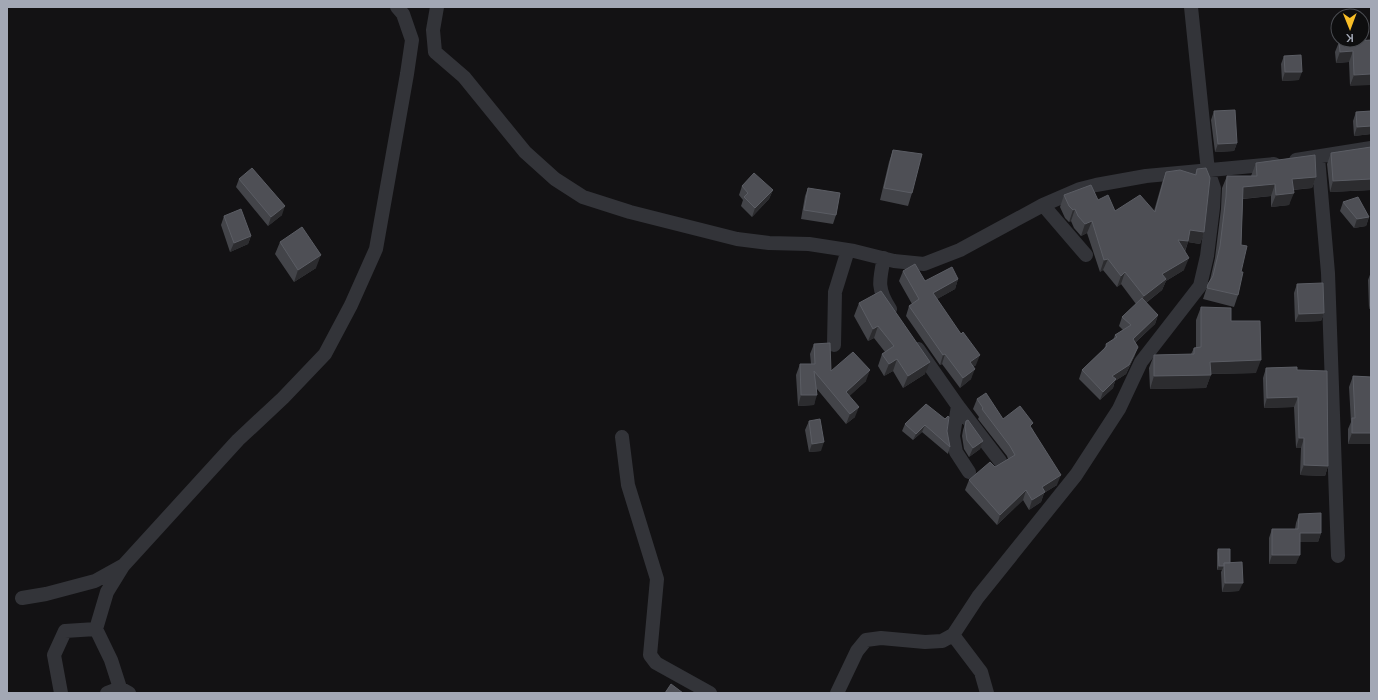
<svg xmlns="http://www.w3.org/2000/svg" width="1378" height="700" font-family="Lato,sans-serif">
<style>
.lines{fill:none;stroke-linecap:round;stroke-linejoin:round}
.minor{stroke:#333439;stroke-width:14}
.wall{fill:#434449}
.shaded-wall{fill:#2c2c2f}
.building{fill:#4e4f55;stroke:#5b5d64}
</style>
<rect width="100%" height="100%" fill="#131214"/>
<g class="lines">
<path class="minor" d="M437,7L433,30L435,52L464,77L525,152L555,179L583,197L630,212L737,239L769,243L809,244L854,251L894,261L924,264L960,250L1043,205L1080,189L1096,185L1146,176L1274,164
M1318,157L1328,273L1338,556
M1296,160L1371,148
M1043,205L1086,255
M884,258C879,281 877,289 890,309
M834,345L835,292L848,250
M918,349L958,406L1000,461
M958,406L953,436L956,452L969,472
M622,437L628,485L657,579L650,655L656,663L710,693
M22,598L46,594L95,581L122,566
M96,629L111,660L120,688L129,693
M953,635L981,672L987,693
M61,693L54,655L65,631L96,629L107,592L123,566L238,440L283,398L325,354L351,305L376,249L407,74L412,40L403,14L397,7
M107,693L120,688
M837,693L857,651L866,640L881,638L925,642L942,641L953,635L978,597L1076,475L1119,409L1141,362L1200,286L1207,256L1213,208L1214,188L1208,171L1191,7"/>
</g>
<path class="wall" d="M1371,40L1350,86L1349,62L1336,63L1335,52L1339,42Z
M1284,56L1299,80L1282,81L1281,64Z
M1214,111L1237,143L1234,151L1215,152L1211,120Z
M1371,111V134L1354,136L1353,121L1356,112Z
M1371,147V190L1330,192L1327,164L1331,153Z
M893,150L912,193L908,206L880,200L889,162Z
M1256,163L1316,177L1312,188L1293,190L1289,205L1271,207V196L1243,199L1241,245V272L1238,295L1234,307L1203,299L1208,284L1210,280L1215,258L1221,209L1222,188L1227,176H1251Z
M1197,169L1204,232L1200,244L1188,242L1185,252L1184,270L1166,281L1162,290L1146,303L1158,315L1155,324L1136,342L1135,355L1126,374L1115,381L1113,388L1100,400L1079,379L1082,370L1104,349L1106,344L1113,340L1115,335L1123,330L1119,326L1122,317L1136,304L1121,284L1117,287L1103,270L1100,272L1087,233L1081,236L1074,228L1071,221L1069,222L1065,218L1060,207L1064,195L1098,200L1115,211H1154L1162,183L1166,172L1195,174Z
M239,179L282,215L268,226L236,187Z
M742,186L773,190L769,199L752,217L741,206L743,200L739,195Z
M808,188L836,215L833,224L801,219L805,196Z
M1343,202L1369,217L1366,226L1354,228L1340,211Z
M224,216L251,236L248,244L230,252L221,225Z
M280,242L316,268L294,282L275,254Z
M903,271L925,281L958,279L955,289L937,299L976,365L973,367L971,379L960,388L942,364L940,365L906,316L909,306L912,304L899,281Z
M1371,272V309H1369L1368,280Z
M1297,284L1324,313L1321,321L1295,322L1294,293Z
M859,303L925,374L903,388L893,371L884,376L878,366L882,354L885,352L874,338L868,341L854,316Z
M1201,307L1231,321L1256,373L1211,374L1206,388L1150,389L1149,368L1154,355L1191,354L1194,348H1196V320Z
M814,344L831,371L866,381L849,396L855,417L846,424L817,389L814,405L798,406L796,375L800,364H811L810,354Z
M1266,368L1297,370L1328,466L1325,476L1300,475L1301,448H1296L1294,407L1264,408L1263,378Z
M1353,376L1371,377V444H1348V429L1351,422L1349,387Z
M977,399L1003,419L1032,428L1057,485L1044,493L1041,502L1029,510L1023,500L997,525L965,490L969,480L995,467L1008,459L1007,456L978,419L979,417L973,409Z
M926,404L947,431L950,447L948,454L922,432L913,440L902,431L905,424Z
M809,421L821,451L809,452L805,430Z
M966,421L983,441L980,449L969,457L964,449L962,436L963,430Z
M1299,514L1321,533L1318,542H1300L1296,564H1269V538L1272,529H1295L1296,523Z
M1218,549L1230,563L1239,591L1222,592L1221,572L1222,570H1217V553Z"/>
<path class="shaded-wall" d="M1353,51L1349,62L1336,63L1340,52Z
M1285,72H1302L1299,80L1282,81Z
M1371,74V85L1350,86L1354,75Z
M1371,126V134L1354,136L1357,127Z
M1237,143L1234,151L1215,152L1218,144Z
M1316,177L1312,188L1288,190L1292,179Z
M1371,179V190L1330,192L1333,181Z
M1275,184L1271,196L1239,199L1243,187Z
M773,190L769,199L752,217L755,208Z
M1294,193L1289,205L1271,207L1276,195Z
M285,206L282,215L268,226L271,217Z
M1075,209L1071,221L1069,222L1073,210Z
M1369,217L1366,226L1354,228L1357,219Z
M1092,221L1087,233L1081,236L1085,224Z
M1190,230L1204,232L1200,244L1188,242L1184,253L1178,240Z
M251,236L248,244L230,252L234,243Z
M321,255L316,268L294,282L298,270Z
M1189,258L1184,270L1166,281L1162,290L1139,308L1144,296L1162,274Z
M1108,259L1103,270L1100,272L1104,260Z
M1125,272L1121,284L1117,287L1121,276Z
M958,279L955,289L930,303L933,293Z
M1371,302V309H1369Z
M1324,313L1321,321L1295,322L1299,314Z
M1158,315L1155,324L1130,347L1133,339Z
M878,326L874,338L868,341L873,329Z
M1138,347L1135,355L1126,374L1115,381L1113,388L1100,400L1103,392L1112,376Z
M945,354L942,364L940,365L943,355Z
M980,355L976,365L966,372L970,362Z
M897,359L893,371L884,376L889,364Z
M1261,360L1256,373L1206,374L1210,362Z
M930,362L925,374L903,388L908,376Z
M975,369L971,379L960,388L963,378Z
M870,370L866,381L842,403L846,392Z
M1211,375L1206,388L1150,389L1154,376Z
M801,395H817L814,405L798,406Z
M1298,397L1294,407L1264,408L1267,398Z
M859,407L855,417L846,424L850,414Z
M925,425L922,432L913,440L916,434Z
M1352,433H1371V444H1348Z
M1299,438H1304L1301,448H1296Z
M983,441L980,449L969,457L973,448Z
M824,442L821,451L809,452L812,444Z
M1304,465L1328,466L1325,476L1300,475Z
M1061,475L1057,485L1044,493L1041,502L1029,510L1032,500L1042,487Z
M1026,490L1023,500L997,525L1000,515Z
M1300,533H1321L1318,542H1296Z
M1272,555H1300L1296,564H1269Z
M1219,566H1224L1222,570H1217Z
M1225,583H1243L1239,591L1222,592Z"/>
<path class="building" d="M1371,40V74L1354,75L1353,51L1340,52L1339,42Z
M1301,55L1302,72H1285L1284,56Z
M1235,110L1237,143L1218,144L1214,111Z
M1371,111V126L1357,127L1356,112Z
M1371,147V179L1333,181L1331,153Z
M893,150L922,154L912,193L884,188Z
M1315,155L1316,177L1292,179L1294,193L1276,195L1275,184L1243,187L1241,245L1247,246L1241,272H1243L1238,295L1207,288L1208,284L1213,276L1220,246L1226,197L1227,176H1257L1256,163Z
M252,168L285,206L271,217L239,179Z
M1206,168L1210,178L1204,232L1190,230L1188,241L1178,240L1189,258L1162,274L1166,279L1144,296L1125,272L1121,276L1108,259L1104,260L1092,221L1085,224L1078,216L1075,209L1073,210L1069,206L1064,195L1091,185L1098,200L1108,195L1115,211L1140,195L1155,212L1166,172L1180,170L1196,175L1197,169Z
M754,173L773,190L755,208L744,197L748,193L742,186Z
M808,188L840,193L836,215L804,210Z
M1358,197L1369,217L1357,219L1343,202Z
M241,209L251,236L234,243L224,216Z
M302,227L321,255L298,270L280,242Z
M915,264L925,281L952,267L958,279L933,293L961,334L963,332L980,355L970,362L975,369L963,378L945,354L943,355L909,306L919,299L903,271Z
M1323,283L1324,313L1299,314L1297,284Z
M881,291L930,362L908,376L897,359L889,364L882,354L894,346L878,326L873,329L859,303Z
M1142,298L1158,315L1133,339L1138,347L1129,365L1112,376L1116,379L1103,392L1082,370L1107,346L1106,344L1117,337L1115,335L1131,325L1122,317Z
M1201,307L1231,308V321H1260L1261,360L1210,362L1211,375L1154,376V355L1194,354V348L1201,347Z
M830,343L831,371L853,352L870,370L846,392L859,407L850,414L814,371L817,395H801L800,364H815L814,344Z
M1297,367V370L1327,371L1328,466L1304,465V438H1299L1298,397L1267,398L1266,368Z
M1353,376L1371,377V433H1352V418H1355Z
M986,393L1003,419L1020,406L1033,423L1030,426L1061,475L1042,487L1045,492L1032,500L1026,490L1000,515L969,480L990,462L995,467L1015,455L1010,446L982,409L983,408L977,399Z
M926,404L945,419L948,416L949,417L947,431L950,447L925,425L916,434L905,424Z
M820,419L824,442L812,444L809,421Z
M968,420L983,441L973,448L967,440L965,427L966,421Z
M1321,513V533H1300V555H1272V529H1298L1299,514Z
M1218,549H1230V563H1224V566H1219Z
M1242,562L1243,583H1225L1224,563Z
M671,684L683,693H665Z"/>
<rect width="1378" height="700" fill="none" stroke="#a3a8b5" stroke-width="16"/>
<g transform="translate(1350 28) rotate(179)"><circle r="19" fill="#0e0e0f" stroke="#4a4c51"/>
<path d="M0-3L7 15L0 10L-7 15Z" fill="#f8be27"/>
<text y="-6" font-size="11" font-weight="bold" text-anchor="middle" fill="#a3a8b5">K</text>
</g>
</svg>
